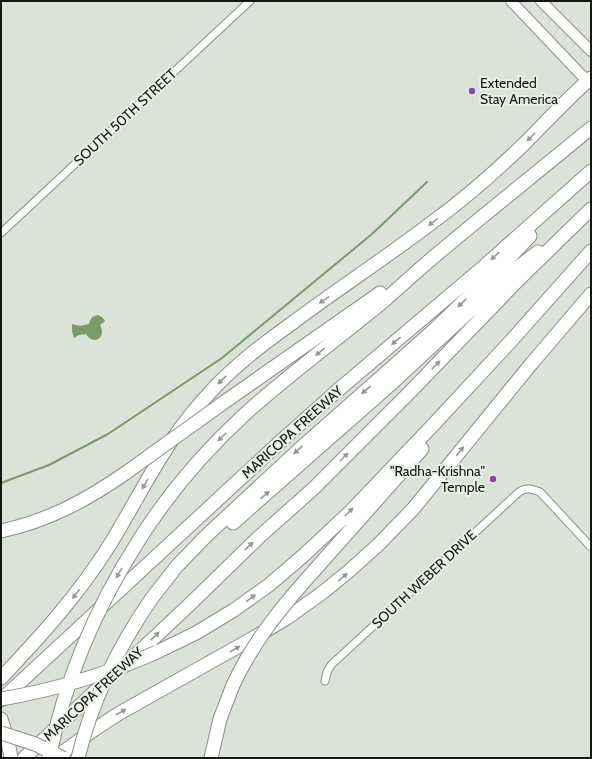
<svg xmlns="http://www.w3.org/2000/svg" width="592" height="759" font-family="Cabin,sans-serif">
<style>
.water{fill:#7a9a6a}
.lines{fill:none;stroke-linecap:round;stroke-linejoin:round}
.stream{stroke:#7a9a6a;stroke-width:2}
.minor-casing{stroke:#898f86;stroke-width:9}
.secondary-casing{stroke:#898f86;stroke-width:12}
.motorway-casing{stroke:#898f86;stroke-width:15}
.minor{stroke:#fff;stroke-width:7}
.secondary{stroke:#fff;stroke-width:10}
.motorway{stroke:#fff;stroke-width:13}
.motorway-bridge-casing{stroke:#898f86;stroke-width:15;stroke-linecap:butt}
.motorway-bridge{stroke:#fff;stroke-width:13}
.oneway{fill:#969795}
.poi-dot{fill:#8644b9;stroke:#e8f0e5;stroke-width:1.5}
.labels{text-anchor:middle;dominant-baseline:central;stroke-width:4;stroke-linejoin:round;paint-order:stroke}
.poi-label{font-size:14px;fill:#151714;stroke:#e8f0e5;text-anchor:start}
.street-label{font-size:14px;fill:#151714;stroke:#e8f0e5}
</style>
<rect width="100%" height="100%" fill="#dbe2d8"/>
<path class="water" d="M98,315L102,317L105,321L100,325C107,338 93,346 86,334L79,335L74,338L72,331V324L80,326L89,324C90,319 92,316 98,315Z"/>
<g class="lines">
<path class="stream" d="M1,483L49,465L108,434L222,358L372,234L427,182"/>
<defs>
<path id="minor" d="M1,233L250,1
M325,681L327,672L331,665L519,492C526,487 532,489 540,492L591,547"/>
<path id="secondary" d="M511,1L587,81
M541,1L591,51"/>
<path id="motorway" d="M223,403L380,293
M233,523L393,382L512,272L538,252
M1,531C48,521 87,500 127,472
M139,540C168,494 204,452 244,415C289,374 338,339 385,300C402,285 418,270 436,255C487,212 539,171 591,128
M304,582L422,449
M152,598L177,566L206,536L304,445L389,370L435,329L512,255L530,236
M157,652L196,633L234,610L269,585L304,555L351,511L434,424L511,341L591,251
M124,666L188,606L258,538L314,488L410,392L519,279L591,209
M1,678C41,636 78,595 109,546C130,512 148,476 170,443C183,423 199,404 215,387C238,363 264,343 291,324C336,290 384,259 430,224C463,200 494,173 524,144C546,122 567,99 591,78
M1,700L280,442L337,391L481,269L591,171
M1,719L8,741L11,758
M24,758L103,684
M55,758L92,731L118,714L255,637L287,618L322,593L349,571L378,545L413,509L532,363L591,294
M211,758L220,719L233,685"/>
</defs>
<use href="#minor" class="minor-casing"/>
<use href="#secondary" class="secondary-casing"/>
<use href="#motorway" class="motorway-casing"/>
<use href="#minor" class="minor"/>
<use href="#secondary" class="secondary"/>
<use href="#motorway" class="motorway"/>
<defs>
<path id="motorway-bridge" d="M127,472L223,403
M233,685C252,645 275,615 304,582
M1,699C55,690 107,674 157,652
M1,733L35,744L63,758
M49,758C65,680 96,607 139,540
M78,758C92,700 118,647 152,598"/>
</defs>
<use href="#motorway-bridge" class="motorway-bridge-casing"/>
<use href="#motorway-bridge" class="motorway-bridge"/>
</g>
<defs><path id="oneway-solid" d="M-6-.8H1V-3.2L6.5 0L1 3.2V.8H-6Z"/></defs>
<g class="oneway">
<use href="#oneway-solid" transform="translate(531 137) rotate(135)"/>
<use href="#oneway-solid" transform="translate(433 222) rotate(143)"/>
<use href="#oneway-solid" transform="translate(495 256) rotate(138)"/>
<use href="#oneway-solid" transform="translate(324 300) rotate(145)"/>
<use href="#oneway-solid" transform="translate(462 303) rotate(136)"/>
<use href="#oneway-solid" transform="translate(396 341) rotate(140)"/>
<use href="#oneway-solid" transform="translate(320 352) rotate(141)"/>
<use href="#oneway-solid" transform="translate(436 365) rotate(-46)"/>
<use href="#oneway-solid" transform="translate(222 380) rotate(136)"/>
<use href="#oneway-solid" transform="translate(366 390) rotate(139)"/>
<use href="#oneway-solid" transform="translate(222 437) rotate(135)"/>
<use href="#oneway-solid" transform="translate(298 450) rotate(137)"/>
<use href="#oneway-solid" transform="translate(460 451) rotate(-51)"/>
<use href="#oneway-solid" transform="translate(344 457) rotate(-45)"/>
<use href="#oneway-solid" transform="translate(145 484) rotate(120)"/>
<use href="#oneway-solid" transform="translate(265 495) rotate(-41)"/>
<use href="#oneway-solid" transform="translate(349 512) rotate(-45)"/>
<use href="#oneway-solid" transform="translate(249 546) rotate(-44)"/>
<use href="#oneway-solid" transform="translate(119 573) rotate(120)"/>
<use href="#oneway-solid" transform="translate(343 577) rotate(-39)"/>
<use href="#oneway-solid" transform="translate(76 594) rotate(127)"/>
<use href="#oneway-solid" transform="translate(251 598) rotate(-36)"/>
<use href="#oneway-solid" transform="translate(155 636) rotate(-43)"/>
<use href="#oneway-solid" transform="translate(235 649) rotate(-29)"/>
<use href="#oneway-solid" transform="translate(121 712) rotate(-30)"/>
</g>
<g class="poi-dot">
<circle cx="472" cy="91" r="4"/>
<circle cx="493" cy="479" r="4"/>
</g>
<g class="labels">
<g class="poi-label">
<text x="480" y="83">Extended<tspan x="480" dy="16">Stay America</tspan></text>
<text x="485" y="471" text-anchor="end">"Radha-Krishna"<tspan x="485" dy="16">Temple</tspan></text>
</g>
<g class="street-label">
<text transform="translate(125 117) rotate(-43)">SOUTH 50TH STREET</text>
<text transform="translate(292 432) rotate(-42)">MARICOPA FREEWAY</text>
<text transform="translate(424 579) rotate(-43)">SOUTH WEBER DRIVE</text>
<text transform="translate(93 694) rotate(-43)">MARICOPA FREEWAY</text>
</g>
</g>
<rect width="592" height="759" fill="none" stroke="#151714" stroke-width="4"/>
</svg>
